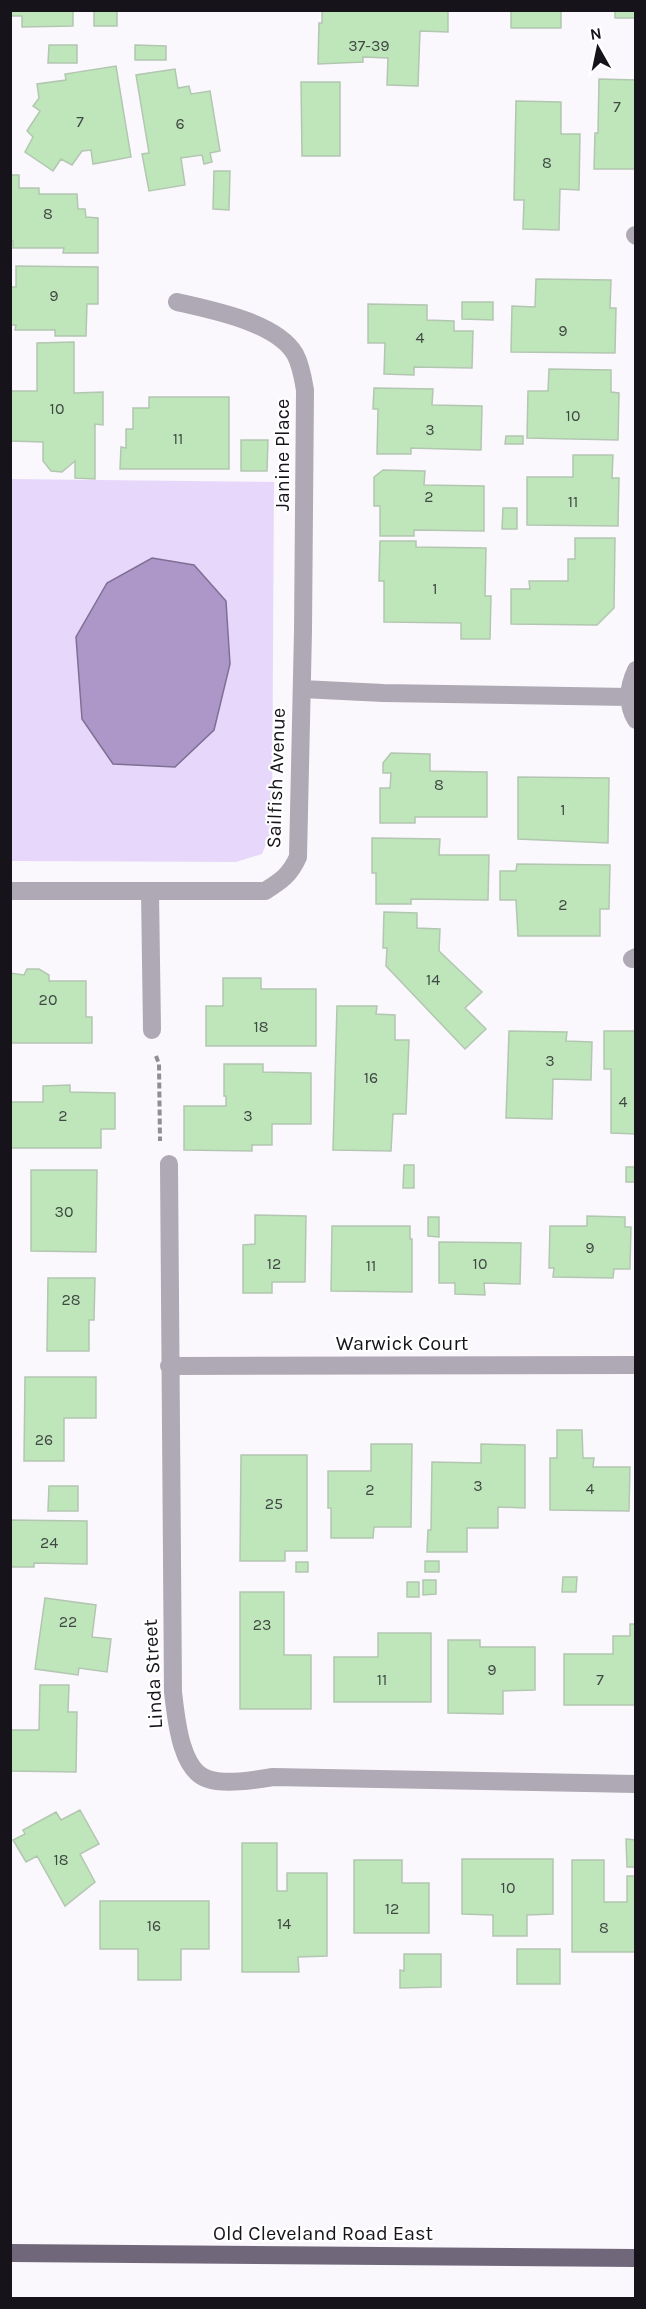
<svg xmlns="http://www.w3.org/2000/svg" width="646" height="2309" font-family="Karla,sans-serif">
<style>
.green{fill:#e7d8fb}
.water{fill:#ad97c8;stroke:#806f94;stroke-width:1.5}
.building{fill:#bee6ba;stroke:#b3c6b1;stroke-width:1.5}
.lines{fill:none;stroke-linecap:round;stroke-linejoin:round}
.path{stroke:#908d93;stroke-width:4;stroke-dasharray:6 3;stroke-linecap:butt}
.minor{stroke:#aea9b4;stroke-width:18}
.primary{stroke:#70687a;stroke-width:18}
.labels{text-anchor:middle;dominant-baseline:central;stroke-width:4.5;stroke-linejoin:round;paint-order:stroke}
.number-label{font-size:16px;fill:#404843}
.street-label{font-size:20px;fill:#16131b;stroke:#fff}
</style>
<rect width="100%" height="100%" fill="#faf8fd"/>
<path class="green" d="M11,479L274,482L272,830L262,854L236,862L11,861Z"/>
<path class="water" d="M152,558L194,565L226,601L230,664L214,730L175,767L113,764L82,719L76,637L107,583Z"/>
<path class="building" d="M10,10H73V26L22,27V16H10Z
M94,10H117V26H94Z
M322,10H448V32L420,31L418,86L387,85L388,58L363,57V62L318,64L319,23H322Z
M511,10H561V28H511Z
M615,10H636V18H615Z
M49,45H77V63H48Z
M135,45L166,46V60H135Z
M116,66L131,157L93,164L91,150L82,151L72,165L61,159L53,171L25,152L33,137L27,131L40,111L33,106L39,98L37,84L66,80L65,74Z
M175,69L178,88L189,86L191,94L210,91L220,151L210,153L212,162L204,164L202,155L181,158L185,185L149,191L142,154L149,153L136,75Z
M599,79L636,80V169H594L595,133H598Z
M301,82H340V156H302Z
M516,101L561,102V134H580L579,190L560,189L559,230L523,229L524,200H514Z
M214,171H230L229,210L213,209Z
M10,175H19V188H39V194H77L78,209H85L86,217L98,218V253H63L64,248H13V241H10Z
M16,266L98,267V304H87L86,336H55V330H15L16,325H10V287H16Z
M536,279L611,280L610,308H616L615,353L511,352L512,306L535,307Z
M462,302H493V320L462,319Z
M368,304L427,305V320L454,321V331H473L472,368L414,367V375L384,374L385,343H368Z
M74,342V393L103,392V425L95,424V479L75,478V461L62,472L51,471L43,461V442L10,441V391H37V343Z
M549,369L611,370V392L619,393L618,440L527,438L528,391H548Z
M374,388L433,389L432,405L482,406L481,450L411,448V454H377L378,409H373Z
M149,397H229V469H120L121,447L126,448V429H133V408H149Z
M506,436H523V444H505Z
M241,440H268L267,471H241Z
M573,455H613L612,478H619L618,526L527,525V477H573Z
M383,470L425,471L424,485L484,486V531L414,530V536H380V506H374V477Z
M503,508H517V529H502Z
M575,538H615L614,608L597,625L511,624V589H530L529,581H568V559H575Z
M380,541H416V547L486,548L485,596H491L490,639H461V623L384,622V581H379Z
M391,753L430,754V771L487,772V817H415V823H380V788H390L391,773H383V763Z
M518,777L609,778L608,843L518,839Z
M372,838L440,839L439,855H489L488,900L411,899V904H376V873H372Z
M517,864L610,865L609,909H600V936H518L516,900H500V871H516Z
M384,912L417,913V928L440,929L439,951L482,992L465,1008L486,1029L465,1049L386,966L387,948H383Z
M27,969H39L49,975V981H86V1017H92V1043H10V973L24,975Z
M223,978H261V989H316V1046H206V1006H223Z
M337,1006H377L376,1014L395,1015V1040H409L406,1114H393L391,1151L333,1150Z
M509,1031L567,1032L566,1041L592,1042L591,1080L553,1079L552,1119L506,1118Z
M604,1031H636V1134L611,1133V1069H604Z
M224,1064H263V1072L311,1073V1124H272V1145H252V1151L184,1150V1106H226V1096H224Z
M70,1085V1092L115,1093V1129H101V1148H10V1102H43V1086Z
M404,1165H414V1188H403Z
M626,1167H636V1182H626Z
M31,1170H97L96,1252L31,1251Z
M255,1215L306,1216L305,1282H272V1293H243V1245L255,1244Z
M587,1216L625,1217V1227H631L630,1269H614L613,1278L553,1277L554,1268H549L550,1226H587Z
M428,1217H439V1237L428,1236Z
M332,1226H410V1239H412V1292L331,1291Z
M439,1242L521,1243L520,1284L484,1283L485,1295L455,1294V1283H439Z
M48,1278H95L94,1320H89V1351H47Z
M25,1377H96V1418H64V1461H24Z
M557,1430H582L583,1458H594L593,1467H630L629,1511L550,1510V1458H557Z
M371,1444H412L411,1527H374L373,1538H331V1508H328V1471H371Z
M481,1444L525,1445V1508L498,1507V1528H467V1552H427L428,1530H431L432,1462L481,1463Z
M241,1455H307V1551H285V1561H240Z
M49,1486H78V1511H48Z
M10,1520L87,1521V1564L34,1563V1567H10Z
M425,1561H439V1572H425Z
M296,1562H308V1572H296Z
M563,1577H577L576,1592H562Z
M423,1580H436V1594L423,1595Z
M407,1582H419V1597H407Z
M240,1592H284V1655H311V1709H240Z
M45,1598L96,1605L92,1637L111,1639L107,1672L79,1668L78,1675L35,1669Z
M630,1624H636V1705H564V1654H613V1636H630Z
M378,1633H431V1702H334V1657H378Z
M448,1640H480V1647H535V1690L503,1691V1714L448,1713Z
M40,1685H69L68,1712H77L76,1772L10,1771V1730H39Z
M80,1810L99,1844L80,1854L95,1882L65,1906L37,1856L26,1862L13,1840L25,1834L23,1830L56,1812L61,1820Z
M626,1839L636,1840V1867H627Z
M242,1843H277V1891H287V1873H327V1956L298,1957L299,1972H242Z
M462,1859H553V1914L527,1915V1936H493V1915L462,1914Z
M354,1860H402V1883H429V1933H354Z
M572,1860H604V1902H627V1876H636V1952H572Z
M100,1901H209V1949H181V1980H138V1949H100Z
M517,1949H560V1984H517Z
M404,1954H441V1987L400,1988V1970L404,1971Z"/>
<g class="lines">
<path class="path" d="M156,1056L159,1064L160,1141"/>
<path class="minor" d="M635,235L636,236
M636,670C628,687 626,703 636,720
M302,689L383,693L629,697
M10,891H265C281,881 290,875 298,857L303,631L305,390C303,378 301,365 295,354C276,322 211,310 177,302
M150,892L152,1030
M632,959L636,957
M169,1164L173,1692C176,1716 180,1771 208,1779C225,1785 255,1780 273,1777L636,1784
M169,1366L636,1365"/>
<path class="primary" d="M10,2253L636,2258"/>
</g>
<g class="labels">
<g class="number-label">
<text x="369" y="45">37-39</text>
<text x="617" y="106">7</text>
<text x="80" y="121">7</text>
<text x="180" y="123">6</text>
<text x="547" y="162">8</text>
<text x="48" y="213">8</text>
<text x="54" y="295">9</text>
<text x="563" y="330">9</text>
<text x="420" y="337">4</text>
<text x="57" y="408">10</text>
<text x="573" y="415">10</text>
<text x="430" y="429">3</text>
<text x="178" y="438">11</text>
<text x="429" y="496">2</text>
<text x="573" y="501">11</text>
<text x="435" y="588">1</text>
<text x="439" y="784">8</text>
<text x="563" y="809">1</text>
<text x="563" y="904">2</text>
<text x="433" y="979">14</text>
<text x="48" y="999">20</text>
<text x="261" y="1026">18</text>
<text x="550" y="1060">3</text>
<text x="371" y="1077">16</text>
<text x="623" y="1101">4</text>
<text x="63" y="1115">2</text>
<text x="248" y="1115">3</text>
<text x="64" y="1211">30</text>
<text x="590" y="1247">9</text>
<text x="274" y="1263">12</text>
<text x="480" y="1263">10</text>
<text x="371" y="1265">11</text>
<text x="71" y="1299">28</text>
<text x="44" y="1439">26</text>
<text x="478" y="1485">3</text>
<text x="590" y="1488">4</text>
<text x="370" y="1489">2</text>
<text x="274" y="1503">25</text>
<text x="49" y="1542">24</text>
<text x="68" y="1621">22</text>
<text x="262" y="1624">23</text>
<text x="492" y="1669">9</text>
<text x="382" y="1679">11</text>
<text x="600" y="1679">7</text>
<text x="61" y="1859">18</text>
<text x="508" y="1887">10</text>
<text x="392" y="1908">12</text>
<text x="284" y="1923">14</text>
<text x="154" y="1925">16</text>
<text x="604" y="1927">8</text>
</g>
<g class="street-label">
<text transform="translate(282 455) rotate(-90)">Janine Place</text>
<text transform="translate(276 778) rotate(-88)">Sailfish Avenue</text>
<text x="402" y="1343">Warwick Court</text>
<text transform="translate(153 1674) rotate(-93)">Linda Street</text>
<text x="323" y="2233">Old Cleveland Road East</text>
</g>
</g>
<rect width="646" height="2309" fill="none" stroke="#16131b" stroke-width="24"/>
<g transform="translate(598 48) rotate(351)" stroke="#ffffff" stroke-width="4.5" paint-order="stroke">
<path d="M0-4.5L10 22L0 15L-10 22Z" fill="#16131b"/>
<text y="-9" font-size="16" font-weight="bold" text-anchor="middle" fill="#16131b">N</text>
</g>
</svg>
